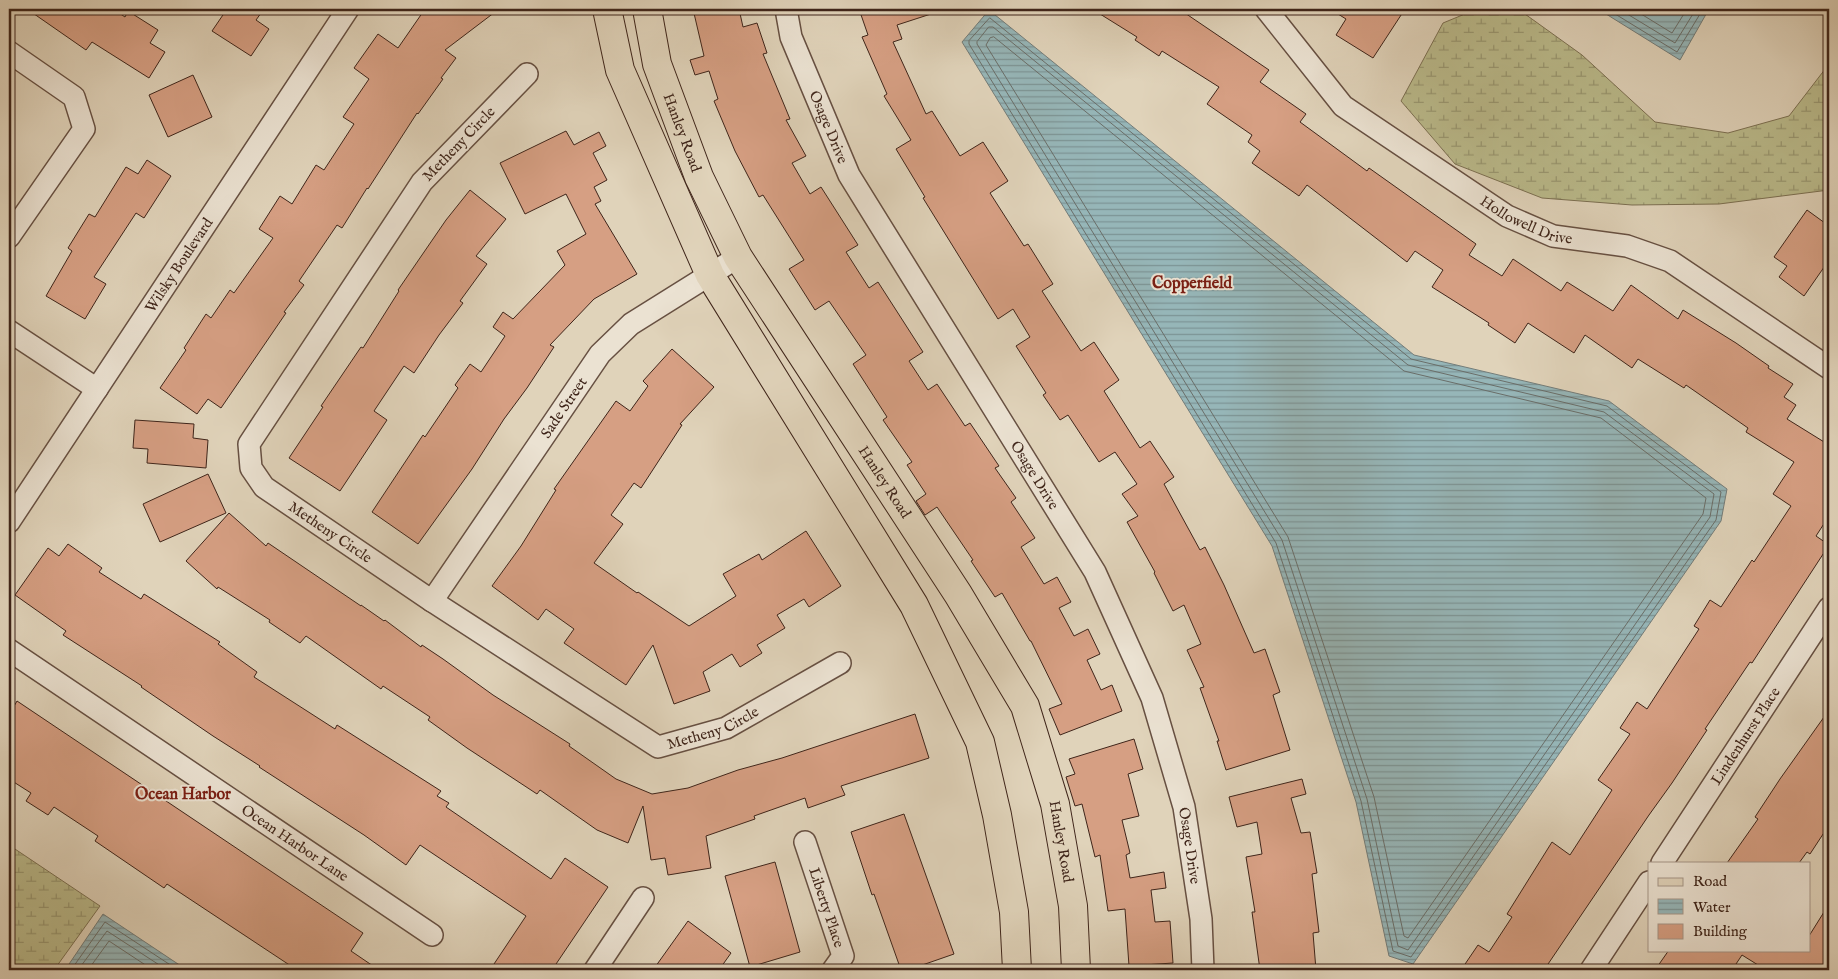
<svg xmlns="http://www.w3.org/2000/svg" width="1838" height="979" font-family="'IM FELL English',serif">
<style>
.wetland{fill:url(#wetland-marsh);stroke:#7c7052}
.water{fill:url(#water-rules);stroke:#737c79}
.lines{fill:none;stroke-linecap:round;stroke-linejoin:round}
.shore{stroke:#6a6e69;stroke-width:1}
.building{fill:#d69f83;stroke:#3f251a}
.minor-casing{stroke:#675042;stroke-width:24}
.major-casing{stroke:#3f251a;stroke-width:30}
.minor{stroke:#ebe2d2;stroke-width:21}
.major{stroke:#e0d3ba;stroke-width:28}
.labels{text-anchor:middle;dominant-baseline:central;stroke-width:4;stroke-linejoin:round;paint-order:stroke}
.street-label{font-size:15px;fill:#3f251a;stroke:#ebe2d2}
.neighbourhood-label{font-size:16px;font-weight:bold;fill:#7a1f14;stroke:#ebe2d2}
</style>
<defs>
<pattern id="wetland-marsh" width="20" height="14" patternUnits="userSpaceOnUse" patternTransform="scale(1.25)"><rect width="20" height="14" fill="#baba8b"/><path d="M1 5h8M5 5V1M11 12h8M15 12V8" fill="none" stroke="#999771"/></pattern>
<pattern id="water-rules" width="6" height="5" patternUnits="userSpaceOnUse" patternTransform="scale(1.25)"><rect width="6" height="5" fill="#96b6b8"/><path d="M0 2.5h6" fill="none" stroke="#7c9495"/></pattern>
</defs>
<rect width="100%" height="100%" fill="#e0d3ba"/>
<filter id="stains"><feTurbulence type="fractalNoise" baseFrequency=".004" numOctaves="4"/><feColorMatrix values="0 0 0 0 .2 0 0 0 0 .09 0 0 0 0 .02 0 0 0 .5 -.17"/></filter>
<radialGradient id="worn" r=".72"><stop offset=".6" stop-color="#630" stop-opacity="0"/><stop offset="1" stop-color="#630" stop-opacity=".3"/></radialGradient>
<path class="wetland" d="M1477,9H1518L1582,55L1655,122L1728,133L1789,116L1829,64V190L1719,204L1632,205L1542,198L1455,164L1401,101L1443,23Z
M9,845L100,906L54,970H9Z"/>
<path class="water" d="M1598,9H1709L1680,60Z
M989,10L1414,355L1609,401L1727,489L1721,521L1413,964L1389,956L1356,802L1272,546L962,42Z
M103,914L187,970H65Z"/>
<g class="lines">
<path class="shore" d="M1607,9L1677,52L1703,9
M1619,9L1675,43L1696,9
M1633,9L1672,33L1687,9
M990,18L1411,359L1607,406L1721,492L1716,520L1411,957L1393,951L1361,801L1276,543L969,44V41Z
M989,27H993L1408,365L1604,412L1714,494L1710,517L1408,950L1398,946L1367,799L1282,540L977,44V42Z
M994,37L1404,371L1601,418L1706,498L1703,514L1408,938L1404,936L1374,797L1288,537L986,45L990,38Z
M71,970L105,922L178,970
M78,970L107,931L167,970
M88,970L109,941L153,970"/>
</g>
<path class="building" d="M27,9H113L125,17L128,11L158,30L150,43L165,52L149,78L92,42L86,50Z
M227,9H264L256,20L269,29L251,56L212,31Z
M425,9H499L445,50L456,58L441,78L443,79L418,114L417,113L368,189L367,188L342,228L337,225L299,281L304,285L284,312L286,313L221,408L208,399L197,414L160,388L186,350L184,348L206,314L211,318L230,290L234,293L273,238L259,229L280,196L292,204L316,165L324,170L354,124L343,117L369,79L354,68L378,34L398,48Z
M693,9H739L743,27L757,23L767,53L763,54L790,119L786,120L806,156L792,163L810,194L821,187L858,245L846,252L869,288L878,282L923,352L909,361L928,390L937,384L965,426L970,423L999,466L995,468L1016,498L1011,502L1035,538L1021,547L1044,584L1057,577L1071,602L1059,608L1074,636L1088,629L1100,654L1087,660L1101,690L1112,685L1122,711L1060,735L1049,709L1062,704L1031,641H1030L1002,593L995,597L971,561L973,560L937,507L925,515L916,501L926,494L907,465L912,462L883,420L887,417L853,364L866,355L829,301L815,310L789,269L804,260L763,195L759,197L735,151L714,101L718,99L709,71L695,75L690,60L704,56Z
M859,9H936L937,12L897,25L902,39L893,42L926,114L932,111L960,156L983,142L1008,181L990,193L1024,246L1028,244L1053,284L1042,291L1081,351L1094,342L1119,380L1104,391L1140,448L1150,441L1174,477L1164,484L1200,550L1205,547L1224,585L1254,653L1265,649L1280,692L1273,695L1290,750L1226,770L1217,741H1219L1200,688L1204,687L1187,650L1201,644L1184,605L1173,611L1154,573L1155,572L1127,522L1138,516L1122,494L1137,484L1115,452L1099,462L1068,415L1060,420L1043,395L1046,393L1016,346L1030,337L1013,309L998,319L923,198L925,197L896,149L911,140L884,96L887,94L862,37L868,35Z
M1092,9H1179L1269,70L1260,82L1306,114L1300,122L1367,171L1369,168L1476,244L1469,255L1502,276L1513,259L1561,291L1567,282L1613,311L1631,285L1678,319L1683,310L1736,343L1769,366L1768,368L1793,384L1784,397L1796,405L1787,419L1829,445V516L1816,536L1829,545L1752,663L1750,662L1705,729L1707,730L1672,783L1649,815L1544,970H1461L1478,945L1489,952L1512,917L1507,914L1552,842L1570,855L1612,790L1598,780L1630,734L1620,728L1637,702L1647,709L1699,629L1694,626L1710,600L1721,607L1752,560L1754,562L1791,506L1773,494L1794,462L1746,432L1748,428L1686,385L1684,388L1638,359L1632,368L1585,335L1574,353L1528,323L1515,343L1488,325L1489,323L1432,287L1443,270L1415,251L1407,262L1307,185L1299,196L1252,163L1260,151L1248,142L1252,135L1207,104L1219,87L1162,51L1159,56L1135,40L1137,37Z
M1330,9H1405L1373,58L1336,35L1346,19Z
M193,75L212,117L168,137L149,95Z
M566,131L574,145L599,132L606,146L593,153L607,180L594,187L601,201L595,204L637,274L594,299L550,345L554,347L527,388L504,419L472,469L418,544L372,512L423,435L425,437L458,388L455,385L470,364L481,372L505,336L493,327L503,312L513,319L565,265L557,251L586,234L566,194L525,214L500,163Z
M147,160L171,176L144,218L136,213L94,277L106,284L85,319L46,296L72,251L68,248L89,214L95,217L126,167L138,174Z
M470,190L506,219L476,256L487,264L460,301L463,303L439,335L414,373L404,366L374,411L387,420L340,491L289,458L323,407L321,406L361,347L363,348L399,291L398,290L446,220Z
M1807,210L1829,226V260L1804,296L1779,277L1787,266L1774,257Z
M672,349L714,387L680,424L682,425L641,488L634,483L611,515L623,524L594,563L637,593L638,592L689,626L736,596L723,574L759,554L762,560L806,531L841,586L809,607L804,599L777,615L785,628L757,645L762,653L740,667L732,654L703,672L710,691L674,704L653,645L626,685L564,643L574,629L546,609L538,620L492,586L521,546L556,490L554,489L616,401L630,411L648,386L643,381Z
M135,420L194,424L193,438L208,440L206,468L147,463L148,449L133,448Z
M208,474L226,513L160,542L143,504Z
M229,513L266,546L268,543L361,606V605L384,621L385,620L421,647L422,645L443,659L493,695L570,744L569,746L616,779L652,794L688,788L738,770L782,758L915,714L929,758L841,786L845,795L808,808L805,798L754,816L755,819L706,836L711,868L668,875L665,858L651,860L643,806L628,843L597,830L540,790L537,794L467,748L428,720L430,717L383,686L381,689L306,636L300,643L269,622L270,620L218,587L217,589L186,561Z
M68,544L102,568L99,572L141,599L144,594L220,642L218,644L257,672L254,677L335,729L337,725L441,791L437,796L449,803L446,807L551,879L565,858L608,887L552,970H490L526,916L420,845L406,865L364,835L259,767L260,766L213,736L141,687L142,686L63,635L66,631L15,595L48,548L59,556Z
M17,701L363,933L351,951L379,970H297L167,884L164,888L95,841L98,836L54,807L48,815L26,801L31,793L9,779V715Z
M1829,710V825L1810,854L1807,852L1799,863H1727L1758,819L1755,817L1780,779Z
M1134,739L1143,769L1128,774L1139,816L1122,820L1130,853L1126,855L1130,878L1164,872L1166,888L1151,890L1155,922L1170,921L1173,963L1129,966L1125,909L1108,911L1100,855L1095,857L1082,804L1075,806L1066,777L1075,774L1069,759Z
M1302,779L1306,794L1291,798L1301,833L1310,832L1317,873L1312,874L1319,932L1313,933L1316,970H1260L1252,912H1255L1246,857L1262,854L1257,822L1237,827L1229,797Z
M904,814L954,954L908,970H901L874,894L872,895L851,832Z
M775,862L800,952L750,967L725,876Z
M1829,904V970H1766L1742,955L1732,970H1655L1669,950H1809V936Z
M688,921L731,953L719,970H653Z"/>
<g class="lines">
<defs>
<g id="minor">
<path id="s1" d="M786,9L791,37L849,175L1095,572L1152,698L1184,807L1201,919L1203,970"/>
<path id="s2" d="M1266,9L1343,106L1507,216L1553,236L1627,246L1670,261L1829,368"/>
<path d="M9,52L74,97L84,129L9,237"/>
<path id="s3" d="M527,74L422,182L249,444L251,468L264,487L432,601L658,747L726,728L840,663"/>
<path d="M9,331L97,389"/>
<path id="s4" d="M9,522L348,9"/>
<path id="s5" d="M432,601L600,354L631,324L738,257"/>
<path id="s6" d="M9,650L432,935"/>
<path id="s7" d="M805,842L843,956L833,970"/>
<path id="s8" d="M1662,863L1829,608"/>
<path d="M595,970L643,898"/>
<path d="M1591,970L1649,882"/>
</g>
<g id="major">
<path d="M607,9L620,70L710,275L914,605L980,742L997,815L1014,912L1017,970"/>
<path id="s9" d="M647,9L657,64L699,177L738,257L958,594L1025,706L1055,804L1073,906L1076,970"/>
</g>
</defs>
<use href="#minor" class="minor-casing"/>
<use href="#major" class="major-casing"/>
<use href="#minor" class="minor"/>
<use href="#major" class="major"/>
</g>
<g class="labels">
<g class="street-label">
<text stroke="none"><textPath href="#s1" startOffset="126">Osage Drive</textPath></text>
<text stroke="none"><textPath href="#s9" startOffset="129">Hanley Road</textPath></text>
<text transform="translate(459 144) rotate(-46)">Metheny Circle</text>
<text stroke="none"><textPath href="#s2" startOffset="341">Hollowell Drive</textPath></text>
<text stroke="none"><textPath href="#s4" startOffset="308">Wilsky Boulevard</textPath></text>
<text stroke="none"><textPath href="#s5" startOffset="234">Sade Street</textPath></text>
<text stroke="none"><textPath href="#s1" startOffset="531">Osage Drive</textPath></text>
<text stroke="none"><textPath href="#s9" startOffset="534">Hanley Road</textPath></text>
<text stroke="none"><textPath href="#s3" startOffset="592">Metheny Circle</textPath></text>
<text stroke="none"><textPath href="#s3" startOffset="1042">Metheny Circle</textPath></text>
<text stroke="none"><textPath href="#s8" startOffset="152">Lindenhurst Place</textPath></text>
<text stroke="none"><textPath href="#s9" startOffset="939">Hanley Road</textPath></text>
<text stroke="none"><textPath href="#s6" startOffset="345">Ocean Harbor Lane</textPath></text>
<text stroke="none"><textPath href="#s1" startOffset="936">Osage Drive</textPath></text>
<text stroke="none"><textPath href="#s7" startOffset="69">Liberty Place</textPath></text>
</g>
<g class="neighbourhood-label">
<text x="1192" y="284">Copperfield</text>
<text x="183" y="795">Ocean Harbor</text>
</g>
</g>
<rect width="1838" height="979" fill="none" stroke="#e0d3ba" stroke-width="30"/>
<rect x="10" y="10" width="1818" height="959" fill="none" stroke="#3f251a" stroke-width="2.5"/>
<rect x="15" y="15" width="1808" height="949" fill="none" stroke="#3f251a"/>
<rect x="1648" y="862" width="162" height="90" fill="#ebe2d2" stroke="#a69688"/>
<rect x="1658" y="878" width="25" height="8" fill="#e0d3ba" stroke="#a69688"/>
<text x="1693" y="886" font-size="15" fill="#3f251a">Road</text>
<rect x="1658" y="899" width="25" height="15" fill="url(#water-rules)" stroke="#a69688"/>
<text x="1693" y="912" font-size="15" fill="#3f251a">Water</text>
<rect x="1658" y="924" width="25" height="15" fill="#d69f83" stroke="#a69688"/>
<text x="1693" y="936" font-size="15" fill="#3f251a">Building</text>
<rect width="100%" height="100%" filter="url(#stains)"/>
<rect width="100%" height="100%" fill="url(#worn)"/>
</svg>
